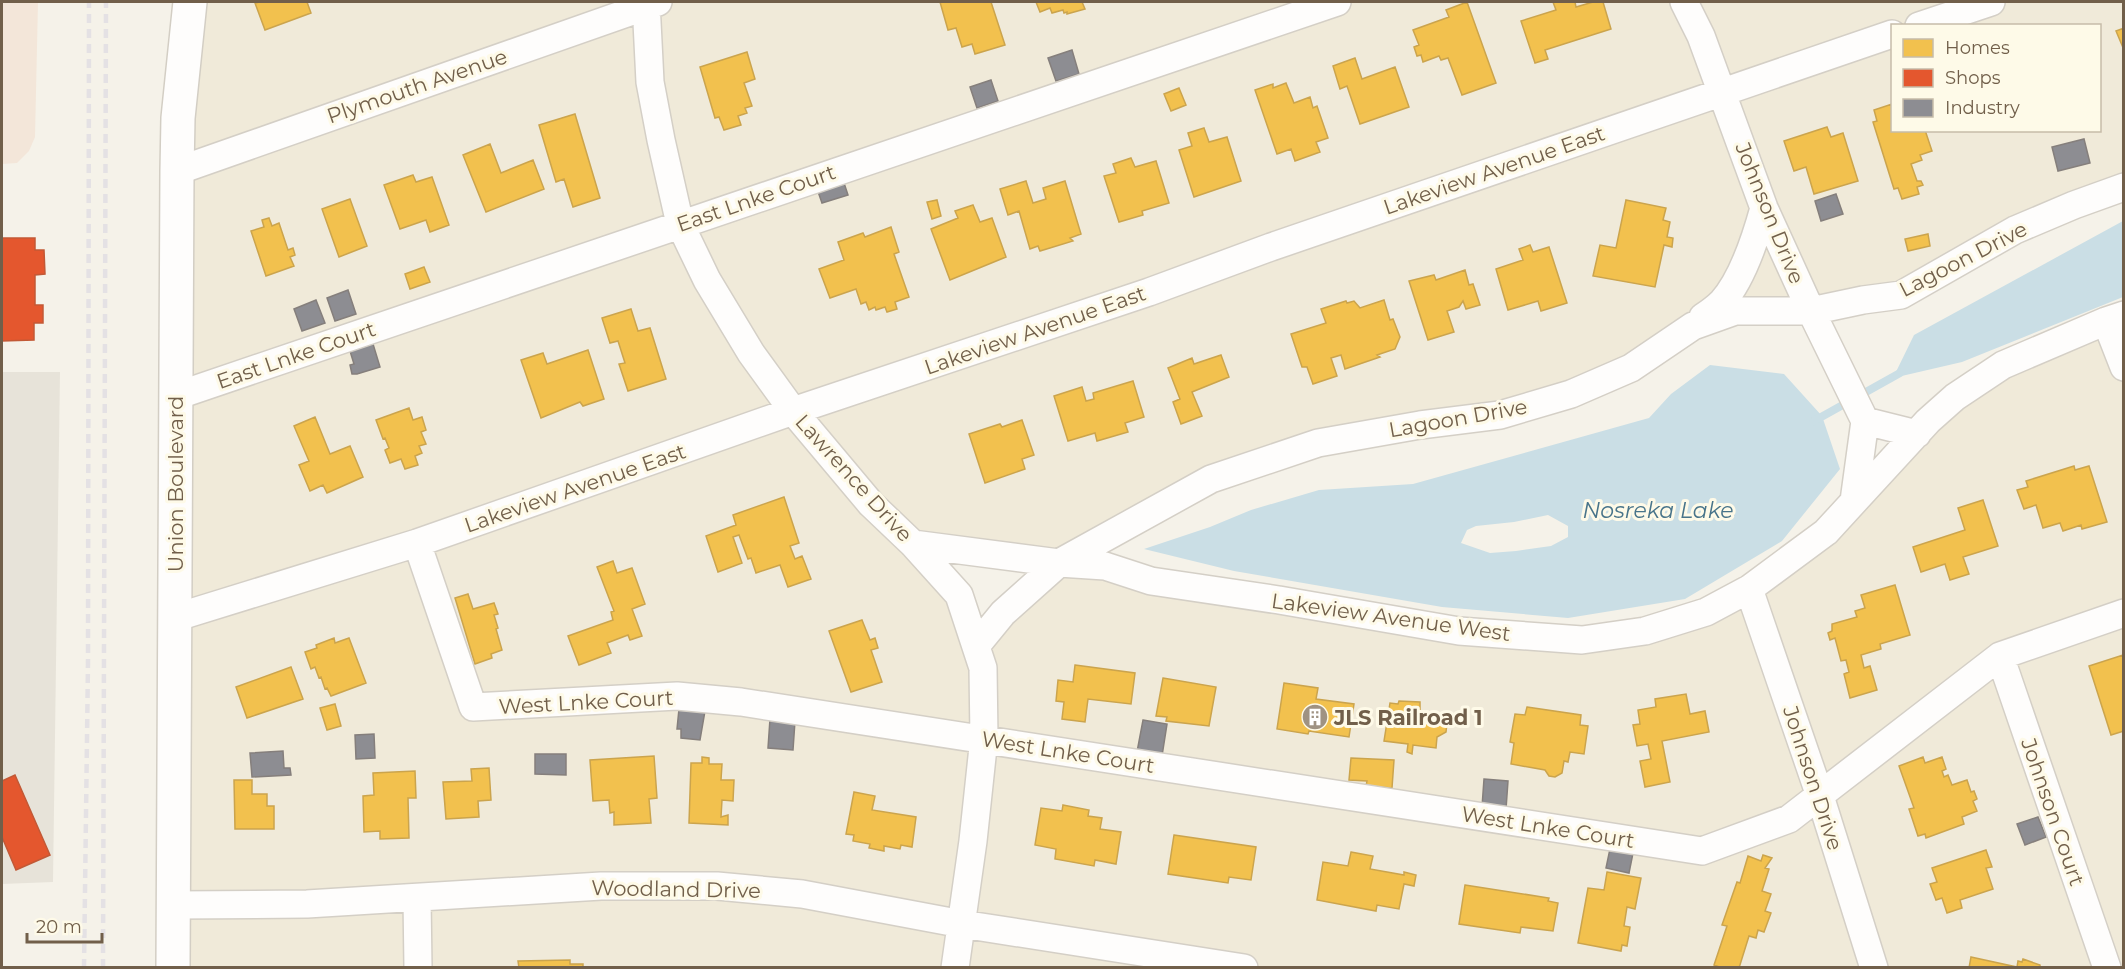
<svg xmlns="http://www.w3.org/2000/svg" width="2125" height="969" font-family="Montserrat,sans-serif">
<style>
.residential{fill:#f0ead9;fill-rule:evenodd}
.commercial{fill:#f3e6d9}
.industrial{fill:#e7e3d9}
.water{fill:#cadee5;fill-rule:evenodd}
.homes{fill:#f2c14e;stroke:#cba44d;stroke-width:1.5}
.shops{fill:#e4572e;stroke:#c25936;stroke-width:1.5}
.industry{fill:#8d8d92;stroke:#857f7c;stroke-width:1.5}
.lines{fill:none;stroke-linecap:round;stroke-linejoin:round}
.stream{stroke:#cadee5;stroke-width:8}
.minor-casing{stroke:#d4cfc6;stroke-width:30}
.secondary-casing{stroke:#d3cec4;stroke-width:36}
.minor{stroke:#fefdfc;stroke-width:27}
.secondary{stroke:#fefdfc;stroke-width:33}
.rail{stroke:#e4e1e4;stroke-width:4.5;stroke-dasharray:9 6;stroke-linecap:butt}
.labels{text-anchor:middle;dominant-baseline:central;stroke-width:6;stroke-linejoin:round;paint-order:stroke}
.street-label{font-size:21px;fill:#715f4a;stroke:#fefae8}
.poi-label{font-size:21px;font-weight:bold;fill:#715f4a;stroke:#fefae8;text-anchor:start}
.water-label{font-size:22px;font-style:italic;fill:#48748a;stroke:#fefae8}
</style>
<rect width="100%" height="100%" fill="#f5f2e9"/>
<path class="residential" d="M191,2H2123V187L1938,275L1735,311L1614,377L1318,443L1059,563L914,544L976,647L1070,564L1151,581L1582,640L1750,589L1928,421L2123,315V967L173,968ZM1892,26H2100V130H1892Z"/>
<path class="commercial" d="M2,2H38L35,137L29,151L17,163L2,164Z"/>
<path class="industrial" d="M2,372H60L53,882L2,884Z"/>
<path class="water" d="M2123,221V297L1962,362L1893,378L1914,335Z
M1710,365L1784,374L1822,416L1840,469L1782,541L1685,599L1568,618L1442,607L1234,571L1144,549L1210,527L1251,510L1319,490L1413,484L1649,418L1671,394ZM1548,515L1568,526V537L1551,546L1516,551L1490,553L1461,543L1467,530L1476,526L1514,522Z"/>
<path class="homes" d="M260,2H307L311,13L265,30L255,3Z
M940,2H991L1005,45L975,54L972,44L962,47L956,28L948,30Z
M1036,2H1082L1085,9L1067,14V12L1064,13L1063,10L1052,13L1050,8L1040,12Z
M1467,2L1496,83L1462,95L1448,58L1441,60L1439,56L1423,62L1421,55L1417,56L1414,47L1419,45L1413,30L1449,17L1446,10Z
M1553,2H1575L1576,7L1593,2H1603L1611,29L1545,50L1548,59L1535,63L1521,21L1556,10Z
M2124,28V50L2116,31Z
M747,52L755,79L744,83L752,106L745,108L747,113L738,116L741,125L724,130L719,117L715,118L700,67Z
M1355,58L1362,79L1395,67L1409,107L1360,124L1347,86L1340,89L1333,66Z
M1286,83L1294,103L1310,97L1313,108L1317,106L1328,138L1316,142L1320,152L1295,161L1291,149L1277,154L1255,90L1273,84V88Z
M1179,88L1186,105L1171,111L1164,94Z
M1892,104V130H1925L1932,151L1920,155L1922,160L1911,164L1917,181H1921L1923,185L1917,187L1919,194L1902,199L1898,188L1894,189L1873,122L1877,121L1874,110Z
M575,114L600,198L573,207L564,179L556,182L539,125Z
M1827,127L1831,137L1843,133L1858,181L1814,194L1806,167L1794,171L1784,141Z
M1204,128L1209,142L1227,137L1241,181L1194,197L1179,150L1192,146L1188,133Z
M490,144L501,173L533,160L544,189L486,212L463,155Z
M1131,158L1135,167L1156,161L1169,203L1142,211L1143,215L1119,222L1104,176L1116,173L1113,164Z
M413,175L416,182L432,177L449,225L430,232L426,220L400,229L384,185Z
M1026,181L1033,203L1046,199L1043,188L1065,181L1081,234L1070,238L1073,241L1040,251L1038,246L1030,249L1019,211L1008,215L1000,189Z
M350,199L367,246L339,257L322,209Z
M937,200L941,216L932,219L927,202Z
M1626,200L1666,208L1663,220L1670,222L1667,237L1673,238L1672,247L1664,245L1655,287L1593,276L1600,245L1616,248Z
M973,205L980,222L992,218L1006,257L950,280L931,229L958,218L955,211Z
M269,218L272,226L279,223L288,250L293,248L295,255L290,257L294,266L266,276L251,231L264,227L262,220Z
M891,227L899,252L894,254L909,297L895,302L897,309L887,312L885,307L876,310L875,307L869,310L866,302L861,304L856,289L830,298L819,269L844,260L838,242L863,233L865,237Z
M1928,234L1930,246L1908,251L1905,239Z
M1530,245L1533,252L1549,247L1567,303L1541,311L1538,301L1508,310L1496,269L1523,260L1519,249Z
M424,267L430,282L410,289L405,274Z
M1465,270L1469,285L1473,284L1480,305L1466,309L1463,301L1459,307L1447,311L1454,332L1428,340L1409,281L1434,275L1436,280Z
M1384,300L1390,320L1393,319L1400,337L1395,349L1377,355L1380,357L1345,369L1341,355L1331,358L1337,376L1313,384L1307,367H1302L1291,334L1326,323L1321,309L1346,301L1347,303L1354,301L1360,308Z
M631,309L638,331L650,328L666,379L628,391L619,364L625,363L618,341L610,343L602,318Z
M588,350L604,399L583,406L580,402L541,418L521,360L543,353L547,364Z
M1221,355L1229,377L1192,392L1202,416L1181,424L1173,402L1180,399L1168,368L1192,358L1194,364Z
M1133,381L1144,417L1125,423L1128,432L1097,441L1095,433L1068,441L1054,396L1082,387L1086,401L1094,399L1093,393Z
M409,408L413,420L422,417L426,430L421,432L426,444L419,446L422,453L415,456L418,465L405,469L401,459L390,463L385,450L389,448L385,438L383,439L376,420Z
M315,417L330,454L350,446L363,477L327,493L323,485L310,491L299,465L309,461L294,426Z
M1022,420L1034,455L1022,459L1025,469L985,483L969,434L1000,424L1002,427Z
M2074,466L2075,470L2089,466L2107,522L2082,529L2081,525L2063,531L2060,523L2043,528L2036,505L2024,509L2017,490L2028,487L2026,481Z
M784,497L799,543L790,546L795,559L802,556L811,579L788,587L780,565L756,573L751,558L748,559L739,535L733,537L742,563L718,572L706,536L736,525L733,515Z
M1983,500L1998,546L1963,557L1969,574L1950,580L1945,564L1921,572L1913,547L1965,530L1958,508Z
M613,561L617,573L632,568L645,604L632,609L642,636L630,640L628,635L607,643L611,653L579,665L568,636L613,620L611,612L614,611L597,567Z
M1895,585L1910,635L1880,644L1881,649L1861,655L1864,668L1870,666L1877,690L1850,698L1844,674L1849,672L1846,660L1841,661L1835,638L1830,640L1828,633L1832,631V624L1857,617L1855,611L1865,608L1861,595Z
M468,594L473,609L494,603L498,614L494,615L498,628L496,629L502,650L491,654L492,658L475,664L455,598Z
M862,620L870,640L875,638L878,648L871,650L882,682L851,692L829,631Z
M334,638L335,643L349,638L366,683L331,696L327,688L325,689L321,677L319,678L315,667L311,669L305,652L317,648L316,645Z
M2123,655L2124,731L2111,735L2089,666Z
M1075,665L1135,673L1131,704L1088,699L1085,722L1062,719L1064,702L1056,701L1058,680L1073,682Z
M291,667L303,699L247,718L236,687Z
M1163,678L1216,687L1209,726L1166,721L1167,717L1156,716Z
M1284,683L1318,688L1316,699L1354,704L1349,737L1309,731L1308,734L1277,729Z
M1686,694L1690,714L1705,711L1709,732L1662,741L1670,782L1645,787L1640,761L1651,759L1648,744L1637,746L1633,725L1640,724L1638,710L1656,707L1655,699Z
M1399,701L1420,702V713L1440,716L1447,723L1446,732L1437,737L1436,748L1413,745L1412,754L1407,752L1408,744L1384,741L1390,703L1398,704Z
M335,704L341,726L327,730L320,708Z
M1527,707L1581,715L1580,725L1588,726L1584,754L1570,752L1568,762L1564,761L1562,773L1555,777L1549,776L1545,770L1511,764L1514,743L1510,742L1515,714L1525,715Z
M654,756L657,798L649,799L651,823L614,825V812L610,813L609,800L593,801L590,760Z
M702,757L709,758V764H722L721,780H734L733,801L722,800L721,817L728,815V825L689,823L691,763H702Z
M1923,757L1925,763L1942,757L1946,769L1942,771L1944,777L1948,775L1952,785L1967,780L1971,792L1974,791L1977,799L1973,801L1977,811L1962,817L1964,824L1926,838L1925,834L1918,836L1909,809L1914,808L1899,766Z
M1351,758L1394,760L1392,788L1366,786L1367,781L1349,780Z
M489,768L491,800L478,801L479,817L446,819L443,782L472,781L471,769Z
M415,771L416,798H408L409,838L380,839V831L364,832L363,796L374,795L373,773Z
M234,780H252V794H267V806H274V829H235Z
M854,792L875,796L872,810L916,817L912,847L901,845L900,849L884,846V851L869,848L870,844L853,841L854,835L846,834Z
M1063,805L1089,810L1088,816L1102,818L1100,829L1121,832L1116,864L1095,860L1094,866L1055,859L1056,849L1035,845L1041,808L1062,811Z
M1174,835L1256,847L1251,880L1229,877L1228,883L1168,874Z
M1986,850L1992,867L1986,868L1993,889L1960,900L1962,908L1947,913L1942,898L1936,900L1930,884L1937,882L1932,868Z
M1351,852L1373,856L1370,869L1404,875V872L1416,875L1414,886L1404,884L1399,909L1377,905L1376,911L1317,900L1323,862L1348,866Z
M1763,855L1772,858L1765,868L1769,869L1762,891L1771,894L1765,911L1771,913L1764,932L1758,930L1756,938L1749,936L1739,968H1722L1714,965L1727,926L1722,925L1737,882L1740,883L1748,856L1761,861Z
M1607,872L1641,878L1635,909L1627,907L1624,926L1630,927L1627,946L1622,945L1621,951L1578,943L1588,888L1604,890Z
M1465,885L1549,898L1548,901L1558,903L1553,931L1521,927L1520,933L1459,924Z
M1971,957L2017,967L2018,961L2022,962L2023,959L2040,965V968H1969Z
M570,960V964H583V968H519L518,961Z"/>
<path class="shops" d="M2,238H35V250H44L45,274L35,275V305H43V323H34V340L2,341Z
M15,775L50,855L16,870L2,837V781Z"/>
<path class="industry" d="M1072,50L1079,74L1056,81L1048,58Z
M991,80L998,101L977,108L970,87Z
M2084,139L2090,163L2058,171L2052,147Z
M841,174L848,195L822,203L815,183Z
M1836,194L1843,214L1821,221L1815,201Z
M348,290L356,314L335,321L327,298Z
M316,300L325,323L302,331L294,309Z
M373,344L380,367L357,374H352L350,365L354,364L350,351Z
M679,709L705,711L700,740L681,738V729H677Z
M770,719L795,721L793,750L768,748Z
M1143,720L1167,724L1162,756L1137,752Z
M374,734L375,758L356,759L355,735Z
M283,751L284,768H290L291,775L252,777L250,753Z
M535,754H566V775L535,774Z
M1484,779L1508,781L1506,809L1482,807Z
M2038,817L2046,837L2025,845L2017,824Z
M1611,844L1634,848L1629,873L1606,868Z"/>
<g class="lines">
<path class="stream" d="M1814,421L1900,373"/>
<defs>
<path id="minor" d="M646,2L650,82L661,140L680,224L707,280L751,353L793,411L871,504L913,544L959,595L983,668L984,738L973,841L955,968
M1684,2L1701,36L1764,208L1811,311L1865,421L1854,501
M1919,26L1991,2
M177,171L658,2
M1703,317C1709,313 1716,308 1722,302C1742,280 1756,237 1764,208
M2106,321L2124,367
M176,396L1337,2
M1865,421L1917,434
M417,543L473,707L677,696L741,702L1702,851L1789,819L2000,656L2124,613
M913,544L1059,563L1003,613L976,646
M1059,563L1105,566L1151,581L1279,600L1459,631L1582,640L1645,631L1706,612L1749,589L1826,532L1928,421L1955,397L2003,365L2106,321L2124,315
M1059,563L1211,479L1318,443L1420,425L1500,415L1571,394L1631,368L1693,326L1735,311H1811L1863,300L1901,295L2015,230L2074,205L2124,187
M1749,589L1820,796L1874,968
M174,618L417,543L793,411L1149,292L1271,247L1892,34
M2000,656L2107,968
M417,898L418,968
M174,905L307,904L601,886H717L802,894L962,924L1244,968"/>
<path id="secondary" d="M173,968L177,171L178,118L190,2"/>
</defs>
<use href="#minor" class="minor-casing"/>
<use href="#secondary" class="secondary-casing"/>
<use href="#minor" class="minor"/>
<use href="#secondary" class="secondary"/>
<path class="rail" d="M84,968L88,662L89,2
M103,968L106,2"/>
</g>
<defs>
<symbol id="building-disc" viewBox="-11 -11 22 22"><circle r="9.5" fill="#9f9282" stroke="#fefae8"/><path d="M-4-6H4V6H1V3H-1V6H-4ZM-2.5-4.3h1.7v1.8h-1.7ZM.8-4.3h1.7v1.8H.8ZM-2.5-1h1.7V.8h-1.7ZM.8-1h1.7V.8H.8Z" fill="#fff"/></symbol>
</defs>
<g fill-rule="evenodd">
<use href="#building-disc" x="1300" y="702" width="30" height="30"/>
</g>
<g class="labels">
<g class="street-label">
<text transform="translate(417 86) rotate(-19)">Plymouth Avenue</text>
<text transform="translate(1494 170) rotate(-19)">Lakeview Avenue East</text>
<text transform="translate(756 198) rotate(-19)">East Lnke Court</text>
<text transform="translate(1770 213) rotate(68)">Johnson Drive</text>
<text transform="translate(1963 259) rotate(-27)">Lagoon Drive</text>
<text transform="translate(1035 330) rotate(-19)">Lakeview Avenue East</text>
<text transform="translate(296 355) rotate(-19)">East Lnke Court</text>
<text transform="translate(1458 418) rotate(-10)">Lagoon Drive</text>
<text transform="translate(854 478) rotate(48)">Lawrence Drive</text>
<text transform="translate(175 484) rotate(-90)">Union Boulevard</text>
<text transform="translate(575 488) rotate(-19)">Lakeview Avenue East</text>
<text transform="translate(1391 617) rotate(8)">Lakeview Avenue West</text>
<text transform="translate(586 702) rotate(-3)">West Lnke Court</text>
<text transform="translate(1068 752) rotate(9)">West Lnke Court</text>
<text transform="translate(1813 778) rotate(72)">Johnson Drive</text>
<text transform="translate(2053 812) rotate(71)">Johnson Court</text>
<text transform="translate(1548 827) rotate(9)">West Lnke Court</text>
<text transform="translate(676 889) rotate(1)">Woodland Drive</text>
</g>
<g class="poi-label">
<text x="1334" y="717">JLS Railroad 1</text>
</g>
<g class="water-label">
<text x="1658" y="510">Nosreka Lake</text>
</g>
</g>
<rect width="2125" height="969" fill="none" stroke="#715f4a" stroke-width="6"/>
<rect x="1891" y="24" width="210" height="108" fill="#fefae8" stroke="#c6bca9" stroke-width="1.5"/>
<rect x="1903" y="39" width="30" height="18" fill="#f2c14e" stroke="#c6bca9" stroke-width="1.5"/>
<text x="1945" y="54" font-size="18" fill="#715f4a">Homes</text>
<rect x="1903" y="69" width="30" height="18" fill="#e4572e" stroke="#c6bca9" stroke-width="1.5"/>
<text x="1945" y="84" font-size="18" fill="#715f4a">Shops</text>
<rect x="1903" y="99" width="30" height="18" fill="#8d8d92" stroke="#c6bca9" stroke-width="1.5"/>
<text x="1945" y="114" font-size="18" fill="#715f4a">Industry</text>
<path d="M27 933v9h75v-9" fill="none" stroke="#715f4a" stroke-width="3"/>
<text x="36" y="933" font-size="18" fill="#715f4a" stroke="#fefae8" stroke-width="4.5" paint-order="stroke">20 m</text>
</svg>
